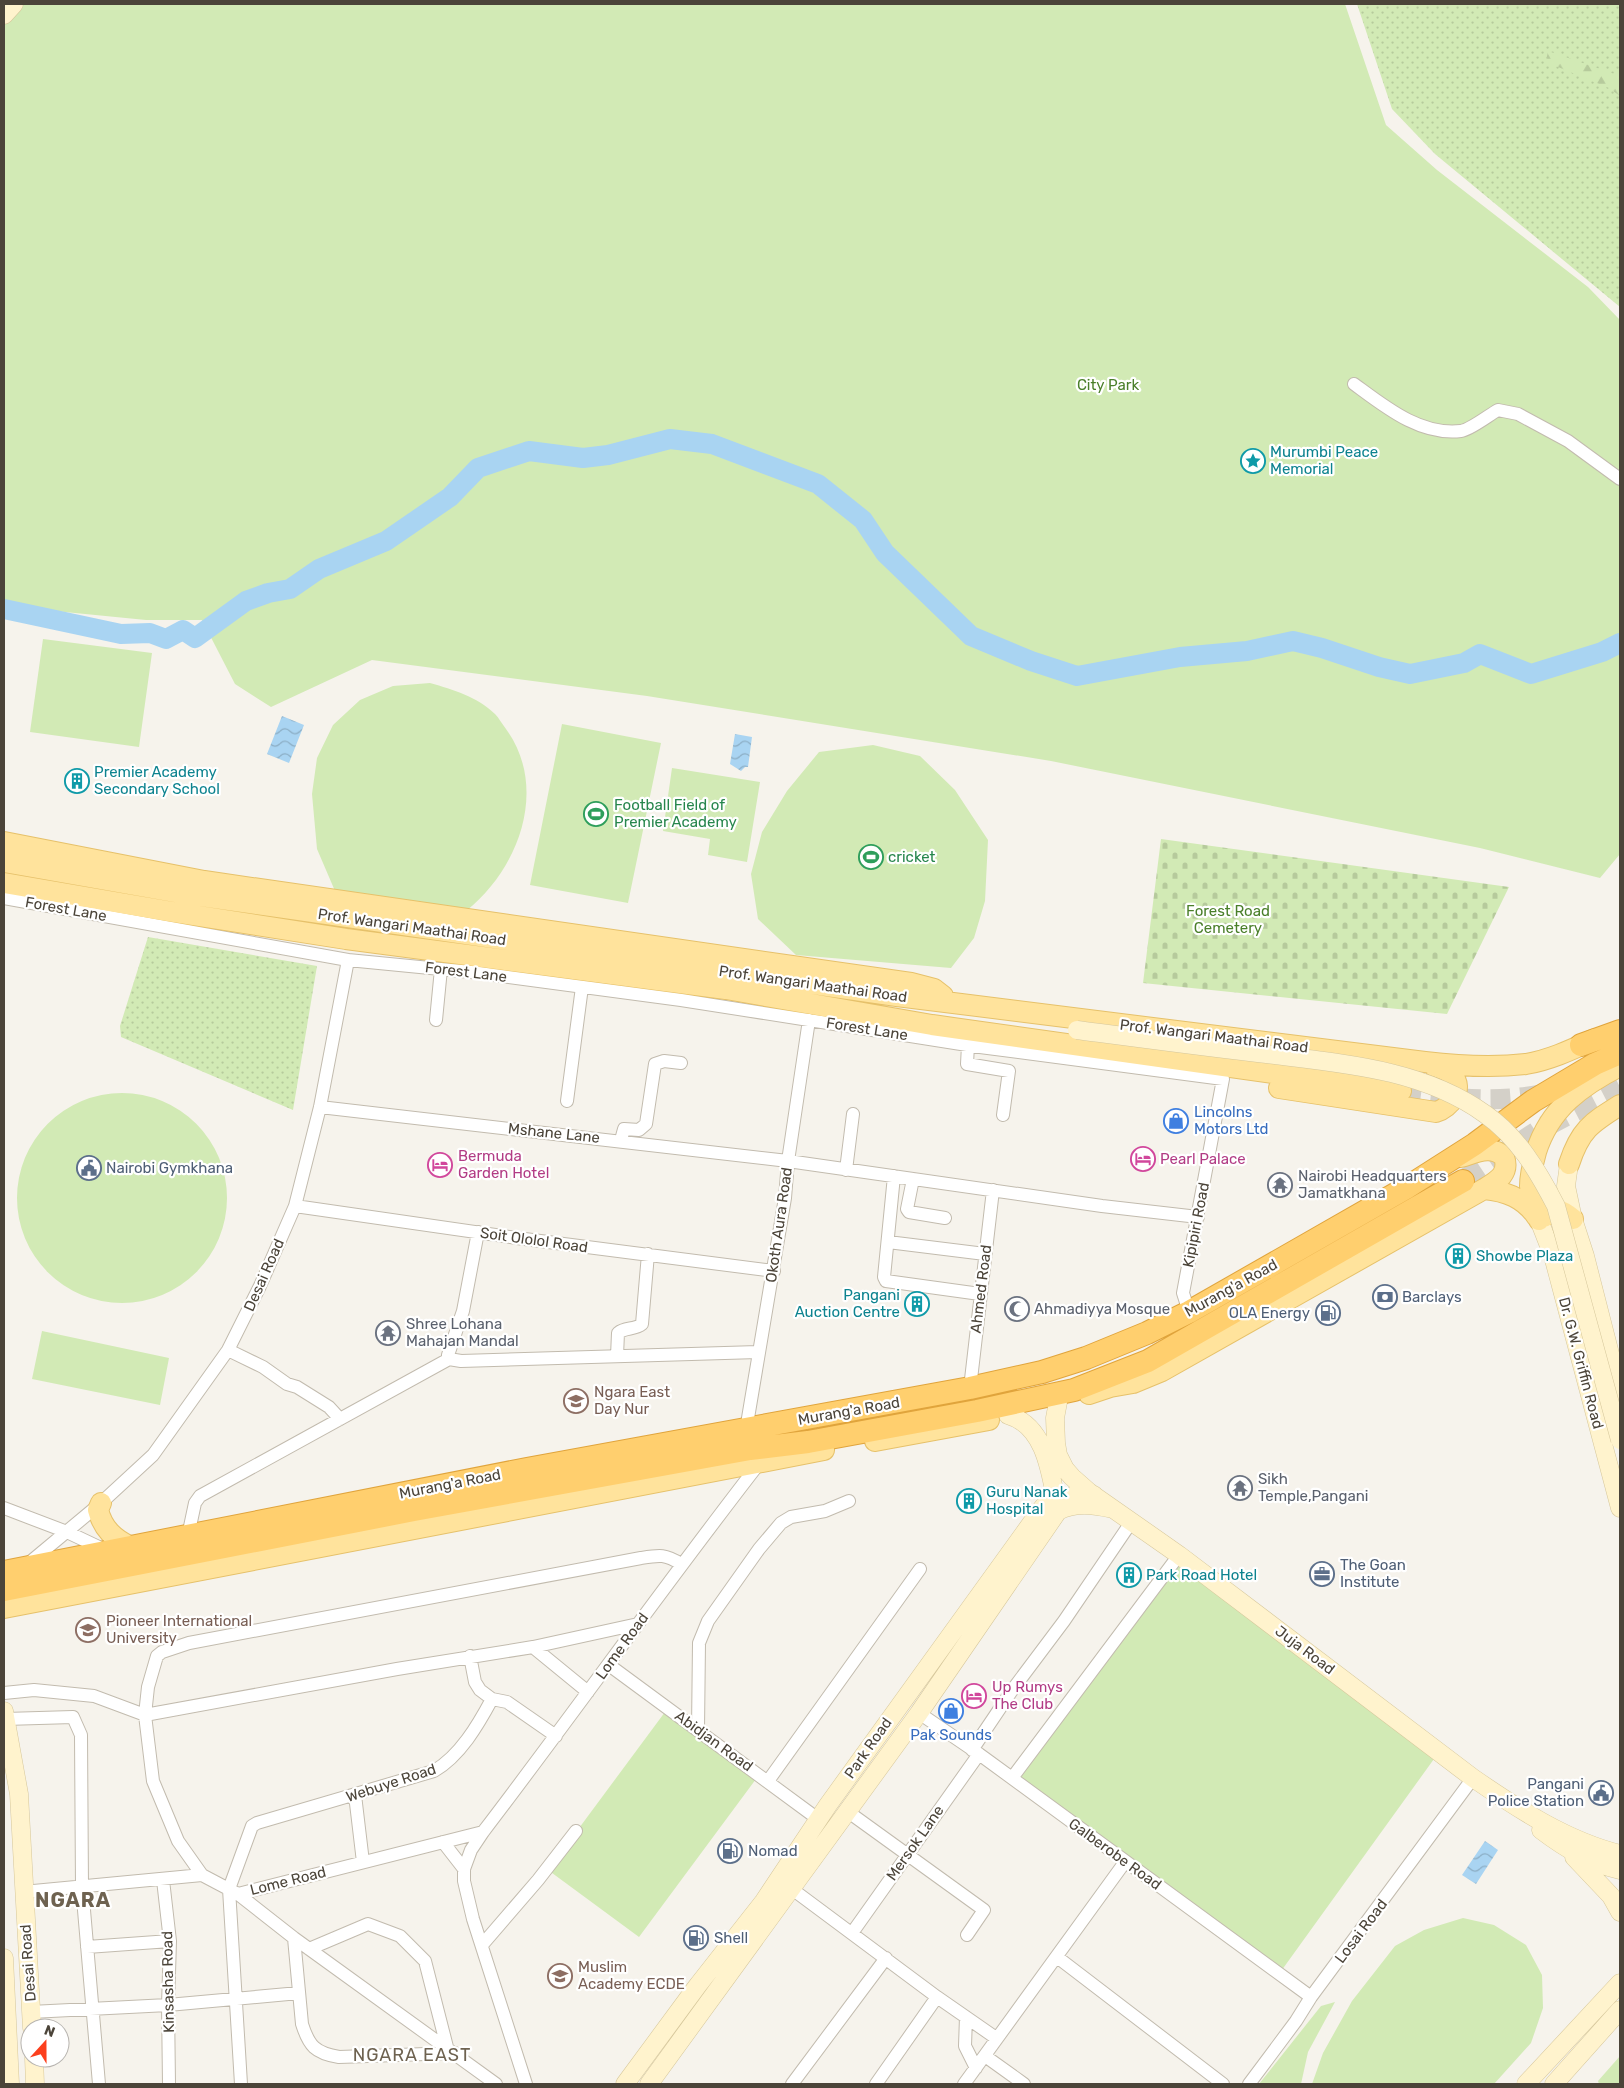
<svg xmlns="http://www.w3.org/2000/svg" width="1624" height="2088" font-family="Rubik,sans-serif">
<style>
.grass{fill:url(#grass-dots)}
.forest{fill:url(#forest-firs)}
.cemetery{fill:url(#cemetery-stones)}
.park{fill:#d2eab5}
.water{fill:url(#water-waves)}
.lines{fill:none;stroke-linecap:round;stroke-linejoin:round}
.river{stroke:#a9d4f2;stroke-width:20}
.primary-tunnel{stroke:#d4d0c8;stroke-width:20;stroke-dasharray:20 10;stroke-linecap:butt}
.highway-tunnel{stroke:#d4d0c8;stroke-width:22;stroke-dasharray:22 11;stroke-linecap:butt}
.street-casing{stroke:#c2bbae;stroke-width:14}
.secondary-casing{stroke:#d6c79b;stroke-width:19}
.primary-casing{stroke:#e6c16a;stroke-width:22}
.highway-casing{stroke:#e0a43c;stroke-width:24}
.street{stroke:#fff;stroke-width:12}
.secondary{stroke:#fff3cd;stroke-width:18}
.primary{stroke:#ffe39c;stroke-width:20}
.highway{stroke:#ffcf6e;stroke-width:22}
.secondary-bridge-casing{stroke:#d6c79b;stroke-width:19;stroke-linecap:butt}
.secondary-bridge{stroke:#fff3cd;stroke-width:18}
.labels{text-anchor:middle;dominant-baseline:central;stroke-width:4.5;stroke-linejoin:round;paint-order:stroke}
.park-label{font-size:15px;fill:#4a7f2a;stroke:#fff}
.culture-label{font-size:15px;fill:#0d838f;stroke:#fff;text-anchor:start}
.leisure-label{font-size:15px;fill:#27864d;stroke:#fff;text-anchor:start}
.street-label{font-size:15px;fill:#4b4439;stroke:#fff}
.shop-label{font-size:15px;fill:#366cbe;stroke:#fff;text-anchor:start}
.hotel-label{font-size:15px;fill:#b23c85;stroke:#fff;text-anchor:start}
.service-label{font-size:15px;fill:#4e5e75;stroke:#fff;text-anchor:start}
.worship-label{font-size:15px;fill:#5b616d;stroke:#fff;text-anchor:start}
.education-label{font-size:15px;fill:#785e54;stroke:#fff;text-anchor:start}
.quarter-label{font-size:18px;letter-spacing:1px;fill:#6e6250;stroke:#fff}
.district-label{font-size:20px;font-weight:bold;letter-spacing:1px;fill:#6e6250;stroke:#fff}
</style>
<defs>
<pattern id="grass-dots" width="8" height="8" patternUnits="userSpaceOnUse" patternTransform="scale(1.25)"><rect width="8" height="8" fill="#d2eab5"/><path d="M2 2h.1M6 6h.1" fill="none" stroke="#b6ca9c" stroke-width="1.8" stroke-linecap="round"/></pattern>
<pattern id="forest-firs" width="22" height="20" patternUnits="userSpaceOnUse" patternTransform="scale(1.25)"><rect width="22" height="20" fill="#d2eab5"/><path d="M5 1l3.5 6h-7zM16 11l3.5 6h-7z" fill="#b6ca9c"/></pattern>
<pattern id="cemetery-stones" width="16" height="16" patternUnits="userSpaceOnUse" patternTransform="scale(1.25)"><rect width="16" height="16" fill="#d2eab5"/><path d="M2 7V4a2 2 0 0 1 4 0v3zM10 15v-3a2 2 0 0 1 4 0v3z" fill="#b6ca9c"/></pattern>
<pattern id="water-waves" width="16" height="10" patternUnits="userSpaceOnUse" patternTransform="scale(1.25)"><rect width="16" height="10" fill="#a9d4f2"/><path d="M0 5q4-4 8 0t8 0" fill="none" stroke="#8caec5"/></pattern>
</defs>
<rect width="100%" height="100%" fill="#f6f3ec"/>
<path class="grass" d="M1357,4H1620V307L1435,154L1392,109Z
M148,937L317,966L293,1110L121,1037L120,1026Z"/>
<path class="forest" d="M1548,51L1620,76V96L1609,88L1546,62Z"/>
<path class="cemetery" d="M1161,839L1509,887L1447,1014L1143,983Z"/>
<path class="park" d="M4,4H1345L1386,125L1437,170L1588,287L1620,320V854L1600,878L1480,848L1051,761L647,696L372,660L271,707L235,684L202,620H146L4,606Z
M43,639L152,653L139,747L30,732Z
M430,683C454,690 476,696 495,714C499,718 502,724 506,729C549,788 519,869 466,911L335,891L317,849L312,794L317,758L333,725L360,700L393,686Z
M562,724L661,743L628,903L530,885Z
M873,745L920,756L955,790L988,840L985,901L974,938L951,968L796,955L758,919L751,874L762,832L787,791L819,752Z
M672,768L760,782L747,862L708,855L710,839L663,831Z
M17 1198a105 105 0 1 1 210 0a105 105 0 1 1-210 0Z
M42,1331L169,1358L160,1405L32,1379Z
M1179,1555L1439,1752L1279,1974L1012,1778Z
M665,1712L756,1779L639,1937L548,1870Z
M1463,1918L1494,1925L1526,1945L1542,1975L1543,2008L1531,2043L1494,2084H1312L1323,2053L1352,2001L1395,1946L1424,1930Z
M1335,2002L1308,2052L1301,2084H1259L1321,2006Z
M1620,2056V2084H1599L1598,2081Z"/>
<path class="water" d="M282,716L304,725L289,763L267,754Z
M735,734L752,737L748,767H745L741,771L730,764Z
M1485,1841L1498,1850L1476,1884L1462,1875Z"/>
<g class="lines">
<path class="river" d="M4,609L121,634L150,633L166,639L183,630L195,638L246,601L268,593L290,589L319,569L386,541L450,497L478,468L529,451L583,458L608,455L670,439L712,444L818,484L863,520L885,553L971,636L1031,661L1077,676L1180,657L1247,651L1293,641L1322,648L1379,667L1410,674L1464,663L1480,654L1531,674L1602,652L1620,643"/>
<path class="primary-tunnel" d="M1401,1091C1451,1098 1493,1104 1543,1094"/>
<path class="highway-tunnel" d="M1463,1181L1551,1123L1620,1087"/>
<defs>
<path id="street" d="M1354,384C1384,406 1420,436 1461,431C1470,430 1489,415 1498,410L1518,414L1568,441L1620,479
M4,898L348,960L471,972L681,1000L980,1047L1223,1079L1183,1293L1189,1312
M436,1020L441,969
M968,1045L967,1064L1009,1071L1003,1115
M567,1101L582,987
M320,1107L788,1161L1102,1206L1198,1217
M621,1140L624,1129L639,1130L646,1124L655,1064L664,1061L681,1063
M846,1170L853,1114
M894,1176L884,1277L886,1281L980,1294
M913,1179L907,1209L909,1212L945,1218
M295,1206L517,1238L774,1271
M478,1232L463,1311L448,1355L449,1359L461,1361L758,1352
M888,1242L985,1254
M228,1350L263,1367L287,1384L297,1387L329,1407L340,1419
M617,1356L618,1333C625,1327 635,1330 642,1324L648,1254
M970,1388L993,1190
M746,1430L785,1198L788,1161L809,1020
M4,1508L67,1532L105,1550
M188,1536L195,1503L200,1496L449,1359
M29,1563L101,1503L153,1455L228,1350L260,1286L295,1206L320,1107L348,960
M533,1647L638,1624
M470,1656L475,1682L480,1690L492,1699L507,1702L556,1736
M609,1665L818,1819
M4,1693L34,1690L94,1696L145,1715L397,1669L533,1647L588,1692
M919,1713L979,1754L1311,1997
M5,1719L73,1717L81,1735L82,1887L99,2084
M698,1729L699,1643L708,1621L759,1549L781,1523L791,1517L825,1511L849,1501
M972,1750L1013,1689L1064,1621L1132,1521
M1012,1778L1179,1555
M768,1781L920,1569
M355,1795L363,1862
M847,1811L984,1910L967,1935
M443,1842L464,1869
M163,1880L170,1941L168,2005L169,2084
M792,1889L937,1997L996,2038
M23,1892L202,1875
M238,1894L483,1832
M852,1933L979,1754
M294,1938L302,2024C309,2046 315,2053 339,2057L455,2053
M482,1945L538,1880L576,1831
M87,1947L170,1941
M309,1949L368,1924L400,1936L425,1961L447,2047
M1057,1957L1223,2084
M31,2012L168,2005L299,1993
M966,2017L965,2046L976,2068
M985,2056L1024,2084
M241,2084L229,1889L252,1826L257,1823L434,1771C460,1756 478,1725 492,1699
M496,2084L294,1938L238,1894L202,1875L178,1841L153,1781L145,1715L148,1687L157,1656L162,1652L189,1643L641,1558C660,1555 665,1554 681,1564
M526,2084L473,1919L464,1881V1869L471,1850L483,1832C577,1709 666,1583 761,1461
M792,2084L886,1958
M876,2084L937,1997
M964,2084L1125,1862
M1249,2084L1296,2021L1311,1997L1473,1778"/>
<path id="secondary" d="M4,15L14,4
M1569,1164L1566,1186L1573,1219L1585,1256L1620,1393
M1539,1220L1553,1256L1620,1508
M1058,1402L1055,1418L1056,1443L1058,1455L1065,1469L1072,1477L1089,1492L1179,1555L1473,1778C1518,1809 1567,1841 1620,1854
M1008,1415C1047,1426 1051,1477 1058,1511
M4,1711L19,1794L32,2028
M1541,1830C1566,1849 1590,1863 1620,1870
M1574,1857L1611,1896L1620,1912
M4,1958L10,2084
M34,2058L35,2084
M625,2084L698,1985L764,1901L828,1805L1043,1507L1075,1495H1094
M649,2084L919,1713L1058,1511C1077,1502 1093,1505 1113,1509
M1526,2084L1620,1983
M1554,2084L1620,2010"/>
<path id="primary" d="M4,842L204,881L911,983L934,989L943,996
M4,862L180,893L897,996L1425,1062C1459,1066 1492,1068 1526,1064C1550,1060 1573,1049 1595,1039
M4,883L167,911L346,939L726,989L932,1025L1401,1091
M1279,1088L1436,1112C1450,1108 1465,1089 1452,1075C1448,1070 1440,1068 1434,1066
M1569,1164C1580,1130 1591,1123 1620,1105
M1484,1189C1506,1191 1524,1198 1537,1217
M1544,1217C1555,1206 1563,1210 1573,1219
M1539,1220C1536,1209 1531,1198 1530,1186C1530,1175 1533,1163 1536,1152C1550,1108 1581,1086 1620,1066
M1089,1394L1110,1387L1133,1383L1162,1371L1484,1189C1497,1181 1510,1174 1504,1157C1492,1144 1475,1153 1461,1157
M875,1441L989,1420
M101,1503L98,1510C103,1529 114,1539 131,1547
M4,1608L824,1450"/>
<path id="highway" d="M1581,1045L1620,1031
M4,1572L527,1469L970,1388L1042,1372L1086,1358L1147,1333L1189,1312L1406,1188L1475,1144L1533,1101L1595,1064L1620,1053
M4,1590L414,1510L750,1449L808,1442L977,1411L1074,1390L1148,1361L1463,1181"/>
</defs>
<use href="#street" class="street-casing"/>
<use href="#secondary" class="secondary-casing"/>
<use href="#primary" class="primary-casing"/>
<use href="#highway" class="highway-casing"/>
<use href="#street" class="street"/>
<use href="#secondary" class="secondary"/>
<use href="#primary" class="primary"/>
<use href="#highway" class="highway"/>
<defs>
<path id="secondary-bridge" d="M1077,1030C1138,1038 1198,1046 1258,1053C1335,1063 1420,1067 1485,1114C1518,1137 1538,1171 1556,1206L1620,1440"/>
</defs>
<use href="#secondary-bridge" class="secondary-bridge-casing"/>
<use href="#secondary-bridge" class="secondary-bridge"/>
</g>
<defs>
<symbol id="sight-ring" viewBox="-11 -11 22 22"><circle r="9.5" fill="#fff" stroke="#0f9aa8" stroke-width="1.5"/><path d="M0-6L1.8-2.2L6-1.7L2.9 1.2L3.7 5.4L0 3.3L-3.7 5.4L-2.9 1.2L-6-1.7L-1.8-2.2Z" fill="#0f9aa8"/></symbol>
<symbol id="building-ring" viewBox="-11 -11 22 22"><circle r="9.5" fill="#fff" stroke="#0f9aa8" stroke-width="1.5"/><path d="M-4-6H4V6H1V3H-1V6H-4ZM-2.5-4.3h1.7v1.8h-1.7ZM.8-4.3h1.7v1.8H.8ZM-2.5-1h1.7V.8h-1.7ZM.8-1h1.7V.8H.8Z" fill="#0f9aa8"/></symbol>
<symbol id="stadium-ring" viewBox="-11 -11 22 22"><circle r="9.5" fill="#fff" stroke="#2e9e5b" stroke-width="1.5"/><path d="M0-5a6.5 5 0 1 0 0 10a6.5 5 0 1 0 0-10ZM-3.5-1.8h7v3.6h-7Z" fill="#2e9e5b"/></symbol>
<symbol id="shop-ring" viewBox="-11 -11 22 22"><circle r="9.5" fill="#fff" stroke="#3f7fe0" stroke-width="1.5"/><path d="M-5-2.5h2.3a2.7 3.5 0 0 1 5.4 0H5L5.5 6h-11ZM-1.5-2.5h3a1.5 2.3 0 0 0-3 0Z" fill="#3f7fe0"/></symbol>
<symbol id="hotel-ring" viewBox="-11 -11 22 22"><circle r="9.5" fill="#fff" stroke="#d1479c" stroke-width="1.5"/><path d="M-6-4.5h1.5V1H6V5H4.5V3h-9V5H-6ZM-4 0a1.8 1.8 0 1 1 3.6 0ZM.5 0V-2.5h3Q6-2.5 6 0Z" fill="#d1479c"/></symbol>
<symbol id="civic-ring" viewBox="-11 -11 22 22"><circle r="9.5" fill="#fff" stroke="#5c6f8a" stroke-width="1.5"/><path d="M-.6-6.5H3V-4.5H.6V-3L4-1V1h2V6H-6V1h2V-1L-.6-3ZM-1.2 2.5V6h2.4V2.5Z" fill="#5c6f8a"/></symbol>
<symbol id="temple-ring" viewBox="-11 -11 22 22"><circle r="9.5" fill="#fff" stroke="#6b7280" stroke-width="1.5"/><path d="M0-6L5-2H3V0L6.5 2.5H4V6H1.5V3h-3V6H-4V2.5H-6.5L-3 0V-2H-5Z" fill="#6b7280"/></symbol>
<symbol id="bank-ring" viewBox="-11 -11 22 22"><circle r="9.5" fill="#fff" stroke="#5c6f8a" stroke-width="1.5"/><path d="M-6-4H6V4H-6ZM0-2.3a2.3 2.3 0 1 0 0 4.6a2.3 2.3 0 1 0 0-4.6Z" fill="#5c6f8a"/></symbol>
<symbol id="mosque-ring" viewBox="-11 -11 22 22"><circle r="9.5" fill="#fff" stroke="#6b7280" stroke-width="1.5"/><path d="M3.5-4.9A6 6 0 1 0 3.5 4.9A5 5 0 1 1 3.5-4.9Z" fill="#6b7280"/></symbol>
<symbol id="fuel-ring" viewBox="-11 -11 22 22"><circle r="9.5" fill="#fff" stroke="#5c6f8a" stroke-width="1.5"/><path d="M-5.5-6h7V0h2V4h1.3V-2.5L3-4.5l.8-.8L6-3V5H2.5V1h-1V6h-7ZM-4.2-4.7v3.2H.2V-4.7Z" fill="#5c6f8a"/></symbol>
<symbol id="school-ring" viewBox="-11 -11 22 22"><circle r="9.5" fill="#fff" stroke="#8d6e63" stroke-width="1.5"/><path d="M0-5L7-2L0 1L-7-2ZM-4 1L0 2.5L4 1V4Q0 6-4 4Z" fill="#8d6e63"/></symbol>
<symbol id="office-ring" viewBox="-11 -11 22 22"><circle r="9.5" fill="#fff" stroke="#5c6f8a" stroke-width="1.5"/><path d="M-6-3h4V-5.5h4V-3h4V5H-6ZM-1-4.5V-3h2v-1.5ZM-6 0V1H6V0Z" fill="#5c6f8a"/></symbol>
<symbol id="university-ring" viewBox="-11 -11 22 22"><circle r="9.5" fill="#fff" stroke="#8d6e63" stroke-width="1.5"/><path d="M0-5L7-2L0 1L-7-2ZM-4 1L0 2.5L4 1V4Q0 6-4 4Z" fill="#8d6e63"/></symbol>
</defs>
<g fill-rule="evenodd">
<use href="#sight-ring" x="1239" y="447" width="28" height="28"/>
<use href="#building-ring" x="63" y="767" width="28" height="28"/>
<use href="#stadium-ring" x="582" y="800" width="28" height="28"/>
<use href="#stadium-ring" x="857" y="843" width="28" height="28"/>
<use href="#shop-ring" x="1162" y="1107" width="28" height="28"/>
<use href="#hotel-ring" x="1129" y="1145" width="28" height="28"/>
<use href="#hotel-ring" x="426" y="1151" width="28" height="28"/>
<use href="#civic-ring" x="75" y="1154" width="28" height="28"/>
<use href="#temple-ring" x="1266" y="1171" width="28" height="28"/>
<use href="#building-ring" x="1444" y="1242" width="28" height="28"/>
<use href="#bank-ring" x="1371" y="1283" width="28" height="28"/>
<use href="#building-ring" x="903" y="1290" width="28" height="28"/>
<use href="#mosque-ring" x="1003" y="1295" width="28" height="28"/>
<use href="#fuel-ring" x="1314" y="1299" width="28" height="28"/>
<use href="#temple-ring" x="374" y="1319" width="28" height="28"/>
<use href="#school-ring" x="562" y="1387" width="28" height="28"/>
<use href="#temple-ring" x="1226" y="1474" width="28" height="28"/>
<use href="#building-ring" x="955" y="1487" width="28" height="28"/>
<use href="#office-ring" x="1308" y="1560" width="28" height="28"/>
<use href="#building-ring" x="1115" y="1561" width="28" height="28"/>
<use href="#university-ring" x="74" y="1616" width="28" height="28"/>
<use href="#hotel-ring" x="960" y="1682" width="28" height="28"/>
<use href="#shop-ring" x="937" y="1697" width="28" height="28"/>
<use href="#civic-ring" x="1587" y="1779" width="28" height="28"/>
<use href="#fuel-ring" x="716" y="1837" width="28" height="28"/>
<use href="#fuel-ring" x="682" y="1924" width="28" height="28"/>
<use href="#school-ring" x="546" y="1962" width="28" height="28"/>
</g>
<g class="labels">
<g class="park-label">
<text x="1108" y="385">City Park</text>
<text x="1228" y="911">Forest Road<tspan x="1228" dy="17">Cemetery</tspan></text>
</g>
<g class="culture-label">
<text x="1270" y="452">Murumbi Peace<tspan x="1270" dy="17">Memorial</tspan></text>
<text x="94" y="772">Premier Academy<tspan x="94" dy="17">Secondary School</tspan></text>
<text x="1476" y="1256">Showbe Plaza</text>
<text x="900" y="1295" text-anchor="end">Pangani<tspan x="900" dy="17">Auction Centre</tspan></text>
<text x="986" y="1492">Guru Nanak<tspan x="986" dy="17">Hospital</tspan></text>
<text x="1146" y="1575">Park Road Hotel</text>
</g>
<g class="leisure-label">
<text x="614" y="805">Football Field of<tspan x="614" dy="17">Premier Academy</tspan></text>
<text x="888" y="857">cricket</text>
</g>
<g class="street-label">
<text transform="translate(66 909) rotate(10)">Forest Lane</text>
<text transform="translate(412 927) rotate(8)">Prof. Wangari Maathai Road</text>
<text transform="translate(466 972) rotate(7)">Forest Lane</text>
<text transform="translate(813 984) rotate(8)">Prof. Wangari Maathai Road</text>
<text transform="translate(867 1029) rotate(9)">Forest Lane</text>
<text transform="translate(1214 1036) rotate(7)">Prof. Wangari Maathai Road</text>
<text transform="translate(554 1133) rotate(6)">Mshane Lane</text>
<text transform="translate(779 1225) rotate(-82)">Okoth Aura Road</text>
<text transform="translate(1196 1225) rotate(-79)">Kipipiri Road</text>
<text transform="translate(534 1240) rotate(8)">Soit Ololol Road</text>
<text transform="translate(264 1275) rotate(-66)">Desai Road</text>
<text transform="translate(1231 1288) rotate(-29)">Murang'a Road</text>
<text transform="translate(981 1289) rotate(-83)">Ahmed Road</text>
<text transform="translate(1581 1363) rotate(75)">Dr. G.W. Griffin Road</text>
<text transform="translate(849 1411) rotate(-10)">Murang'a Road</text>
<text transform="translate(450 1484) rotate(-11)">Murang'a Road</text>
<text transform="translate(622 1646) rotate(-54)">Lome Road</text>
<text transform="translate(1305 1650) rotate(37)">Juja Road</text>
<text transform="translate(714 1741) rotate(36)">Abidjan Road</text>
<text transform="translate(868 1748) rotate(-55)">Park Road</text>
<text transform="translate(391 1783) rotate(-18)">Webuye Road</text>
<text transform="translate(915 1843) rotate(-55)">Mersok Lane</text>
<text transform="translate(1115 1854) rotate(36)">Galberobe Road</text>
<text transform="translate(288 1881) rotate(-14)">Lome Road</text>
<text transform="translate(1361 1931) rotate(-53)">Losai Road</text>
<text transform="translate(28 1963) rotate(-94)">Desai Road</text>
<text transform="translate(168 1982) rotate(-91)">Kinsasha Road</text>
</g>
<g class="shop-label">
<text x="1194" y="1112">Lincolns<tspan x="1194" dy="17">Motors Ltd</tspan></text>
<text x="951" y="1735" text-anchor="middle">Pak Sounds</text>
</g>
<g class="hotel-label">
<text x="458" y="1156">Bermuda<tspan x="458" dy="17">Garden Hotel</tspan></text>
<text x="1160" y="1159">Pearl Palace</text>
<text x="992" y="1687">Up Rumys<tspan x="992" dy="17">The Club</tspan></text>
</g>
<g class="service-label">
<text x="106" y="1168">Nairobi Gymkhana</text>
<text x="1402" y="1297">Barclays</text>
<text x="1310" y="1313" text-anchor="end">OLA Energy</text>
<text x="1340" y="1565">The Goan<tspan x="1340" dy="17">Institute</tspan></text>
<text x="1584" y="1784" text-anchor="end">Pangani<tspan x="1584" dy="17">Police Station</tspan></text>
<text x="748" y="1851">Nomad</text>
<text x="714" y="1938">Shell</text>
</g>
<g class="worship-label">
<text x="1298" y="1176">Nairobi Headquarters<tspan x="1298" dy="17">Jamatkhana</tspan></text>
<text x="1034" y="1309">Ahmadiyya Mosque</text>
<text x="406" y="1324">Shree Lohana<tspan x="406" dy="17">Mahajan Mandal</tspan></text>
<text x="1258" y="1479">Sikh<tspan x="1258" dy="17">Temple,Pangani</tspan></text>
</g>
<g class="education-label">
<text x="594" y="1392">Ngara East<tspan x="594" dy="17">Day Nur</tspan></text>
<text x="106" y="1621">Pioneer International<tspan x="106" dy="17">University</tspan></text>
<text x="578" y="1967">Muslim<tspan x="578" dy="17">Academy ECDE</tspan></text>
</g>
<g class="quarter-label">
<text x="412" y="2055">NGARA EAST</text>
</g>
<g class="district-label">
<text x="73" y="1900">NGARA</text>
</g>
</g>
<rect width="1624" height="2088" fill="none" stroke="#4b4439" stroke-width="10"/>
<g transform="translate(45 2043) rotate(21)"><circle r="24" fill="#ffffff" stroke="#b7b4b0"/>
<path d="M0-4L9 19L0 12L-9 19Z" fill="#fc3f1d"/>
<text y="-8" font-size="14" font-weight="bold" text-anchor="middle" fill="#4b4439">N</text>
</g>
</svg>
